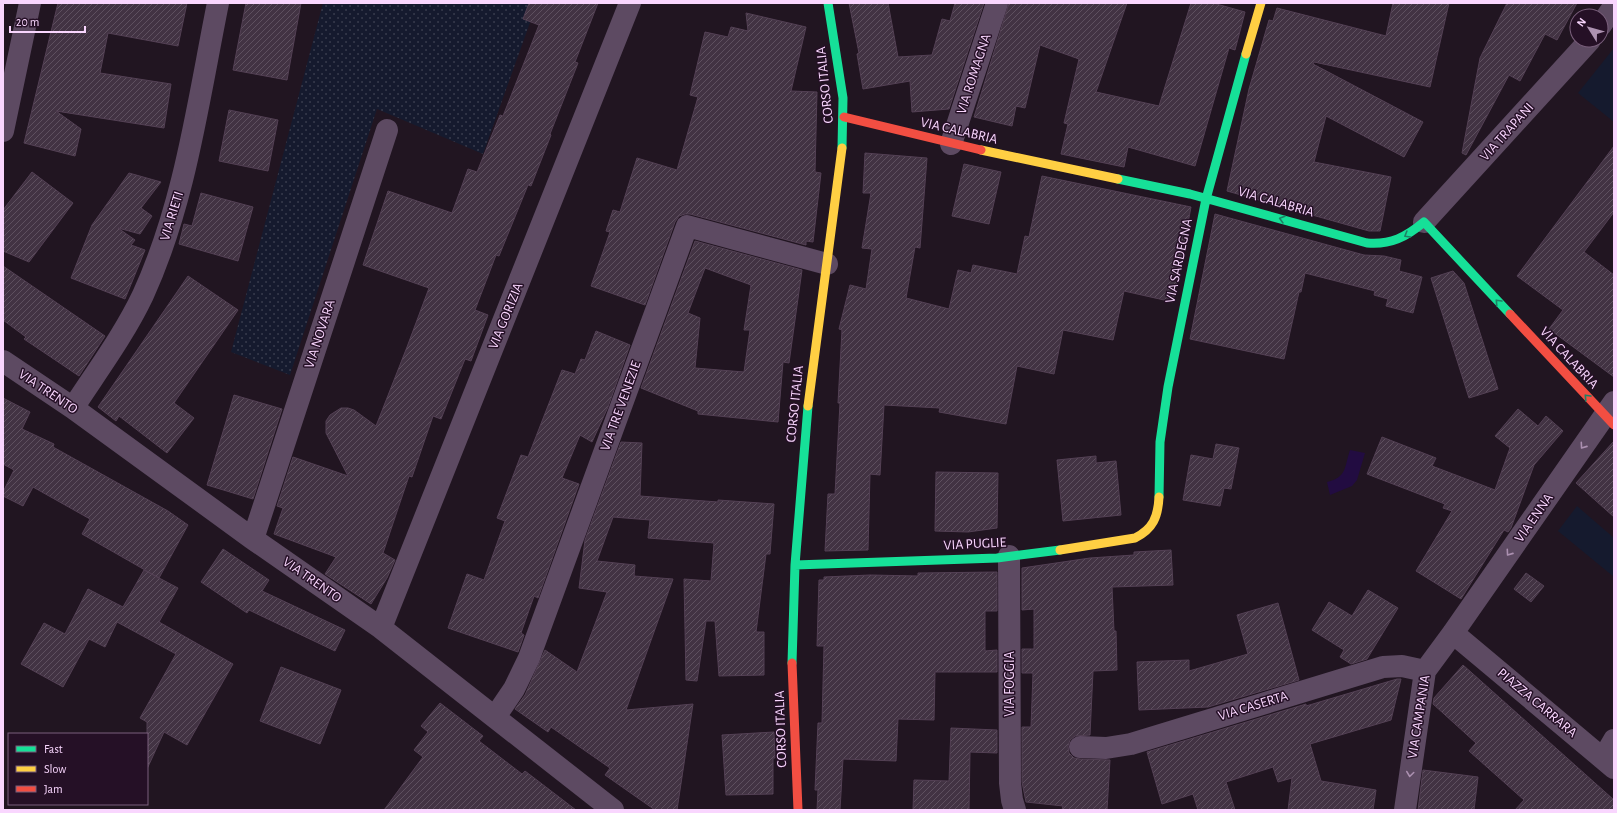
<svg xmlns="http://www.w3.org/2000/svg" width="1617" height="813" font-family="'Alegreya Sans',sans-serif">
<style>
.grass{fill:url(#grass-dots)}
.green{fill:#151a2e}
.water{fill:#220c41}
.building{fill:url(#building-hatch);stroke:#534054;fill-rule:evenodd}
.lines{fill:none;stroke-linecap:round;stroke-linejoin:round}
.street{stroke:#5d4a62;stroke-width:22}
.fast{stroke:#16e098;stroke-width:9}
.slow{stroke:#ffcf43;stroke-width:9}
.jam{stroke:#f24e42;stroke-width:9}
.oneway{stroke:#1d8265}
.oneway2{stroke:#ab90b0}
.labels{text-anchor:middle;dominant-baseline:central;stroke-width:3;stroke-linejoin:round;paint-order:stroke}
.street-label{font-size:14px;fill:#f9d6fe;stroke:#251026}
</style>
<defs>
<pattern id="grass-dots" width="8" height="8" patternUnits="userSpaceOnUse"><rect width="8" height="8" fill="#151a2e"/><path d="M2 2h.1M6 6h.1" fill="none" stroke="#383b4d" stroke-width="1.8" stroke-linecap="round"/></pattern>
<pattern id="building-hatch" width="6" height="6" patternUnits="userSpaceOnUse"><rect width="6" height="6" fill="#423343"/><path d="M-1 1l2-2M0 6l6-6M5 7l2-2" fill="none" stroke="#5e505f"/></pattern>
</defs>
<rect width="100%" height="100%" fill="#211521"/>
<path class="grass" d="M323,3H537L483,154L377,109L290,375L231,352Z"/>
<path class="green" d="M1614,48V122L1578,93Z
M1577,506L1614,538V577L1558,531Z"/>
<path class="water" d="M1350,450L1365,453L1357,480L1352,486L1330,495L1327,482C1347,477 1344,468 1350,450Z"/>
<path class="building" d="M58,3H187L178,46L108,33L100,73L171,84L164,128L56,111L81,129L75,156L24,143Z
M246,3H301L287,80L233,70Z
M529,3H598L575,62L578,63L550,134L551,135L531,186L528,185L499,256L496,255L475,310L488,315L471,361L465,359L441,419L433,416L412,477L409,476L383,553L395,560L387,578L371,604L325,574L336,557L274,534L283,508L277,506L293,457L348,476L326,433V421L330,415L341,408H348L354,410L376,426L407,347L429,288L363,265L388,191L452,213L468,169L477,172L500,115L503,116L539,25L523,19Z
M849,3H888L898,57L932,55L942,19L950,21L955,3H984L949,109L912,112L910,81L863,89L857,54L859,53Z
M1009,3H1127L1096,92L1159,106L1191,3H1213L1245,12L1235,50L1229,48L1195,166L1128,147L1124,167L1061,154L1068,124L1064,123L1079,59L1040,45L1025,108L1016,106L1012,126L974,117Z
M1393,3H1449L1430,87L1314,62L1313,64L1423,122L1404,157L1326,116L1314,162L1391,177L1380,231H1369L1227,191L1249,89L1269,20L1273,21L1277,8L1386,36Z
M1507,3H1577L1557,40L1545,34L1520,81L1509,75L1466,155L1462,153L1480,58Z
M746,13L806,27L791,91L817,92L815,172L821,173L813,242L806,241V245L690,214H685L679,216L675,222L645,305L591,286L610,232L606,231L613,210L620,212L637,158L677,170L698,97L690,95L705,32L728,37L731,27L748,31Z
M229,110L278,120L268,171L219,161Z
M1614,146V212L1584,252L1614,275V377L1549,329L1563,310L1517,276Z
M865,153L927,158L920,248L915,247L906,298L949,309L958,270L971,273L973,265L1017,274L1025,236L1029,237L1042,176L1191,207L1173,302L1124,291L1113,340L1063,330L1054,374L1017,366L1006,424L939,412L940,408L884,405L880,475L870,474L868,550L825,551L828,494H835L840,403H838L842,330L839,329L850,285L866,289L872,249L862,248L871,193H863Z
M964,164L1001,172L989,224L952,216Z
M32,172L73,203L29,262L3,251V210Z
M129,173L161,182L141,208L152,216L140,234L118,228L135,240L131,245L145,250L125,299L71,278L92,225Z
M201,193L253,207L238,261L179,244L184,224L192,226Z
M1215,214L1364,255L1384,256L1401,260L1399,271L1422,277L1413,313L1386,306L1388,299L1374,295L1375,291L1305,273L1301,292H1299L1284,359L1190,339Z
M695,241L802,270L789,363L783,362L778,422L698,414V411L641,388ZM705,268L751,285L744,330H750L744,372L695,368L700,318L688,313Z
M3,266L105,336L79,376L24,339L26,337L3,320Z
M1453,271L1464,283L1498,389L1469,398L1431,278Z
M188,276L238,310L174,403L194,418L167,453L119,416L116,421L98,407Z
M596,331L630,345L608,407L592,442L580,435L562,478L579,484L538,598L534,596L521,633L524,635L518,652L448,628L467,574L484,580L505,521L497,518L521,455L528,457L562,370L575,374L581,359L585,360Z
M234,395L282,409L253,499L207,485Z
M3,398L30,412L22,429L54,444L53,447L168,511L188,525L159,578L82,534L90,519L33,487L23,506L3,496V492L14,470L3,464Z
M1518,409L1538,426L1546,416L1563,431L1534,465L1511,528L1508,532L1504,530L1461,599L1416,571L1452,511L1443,508L1445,504L1367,474L1382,437L1436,458L1432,466L1495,490L1510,448L1495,436Z
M1614,441V517L1576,483Z
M621,442L642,443L640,496L718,502V500L774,504L770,554H766L756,632H764V675L719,676L715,621H706L697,681L686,680L684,579L711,581L714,543L648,538L650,520L613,517L597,561L635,565L634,576L673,579L626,710L693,704L677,810H655L605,775L610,768L551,727L548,732L515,709L525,695L545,650L577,672L607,592L579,588L585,540Z
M1216,444L1239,448L1231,489L1224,488L1220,506L1183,500L1191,455L1213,459Z
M1096,456V463L1116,461L1121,515L1063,521L1057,460Z
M936,472L998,473L997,528L968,532L935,531Z
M223,549L269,580L262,591L345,630L335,651L249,610L247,613L201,582Z
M1171,550L1173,585L1112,587L1114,631H1116L1117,670L1093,671L1090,735L1075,736L1070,740L1068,746L1069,753L1074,758L1080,759L1110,760L1107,810H1062L1063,806L1026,802L1022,782V727H1031L1033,673H1022V649H1034V609L1022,610V568L1090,558L1134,555V552Z
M144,570L178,588L159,622L233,664L187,745L164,732L147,769V722L140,718L176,654L117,622L105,647L89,639L63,687L21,664L44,623L65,634L88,589L123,607Z
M997,572V611H985V651L997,650V672H935L934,720L898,719L896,761L843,759L840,810H817L818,790H815L818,723H822L824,646H817L819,580H824V577L870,575L918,576V573Z
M1526,573L1544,586L1531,602L1514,589Z
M1368,590L1398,608L1367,659L1351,664L1340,657L1344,650L1312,630L1329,602L1352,616Z
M1278,603L1299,680L1208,707L1139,710L1137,662L1189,660V671L1248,654L1237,615Z
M1463,665L1614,800V810H1515L1524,800L1469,751L1476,743L1433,704L1434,698Z
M281,667L341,690L320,744L260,721Z
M1397,679H1401L1391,720L1310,744L1321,781L1376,790L1373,810H1288L1292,778L1278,782L1273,767L1226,782L1235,810H1198L1193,794L1162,804L1147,752L1306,704V706Z
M440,703L483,736L479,741L522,774L525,771L576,810H384L423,757L414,750L428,732L421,726Z
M951,728L997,730V753L970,752L969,810H913L914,780L949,781Z
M774,732L775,758H773V794L726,795L722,735Z
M1423,770L1478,777L1474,810H1418Z"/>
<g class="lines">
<path class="street" d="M1601,25L1614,6
M3,131L30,3
M951,144L997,3
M1424,222L1590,40
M3,361L73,408L253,539L381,628L613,810
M73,408C97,371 124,335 143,295C185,203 198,102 218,3
M253,539L387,130
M1009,556L1010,783L1012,800L1015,810
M381,628L630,3
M1453,633L1614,768
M495,717L514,689L529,658L687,226L827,264
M1080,747L1106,748L1131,744L1383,667L1402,666L1425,671
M1603,759L1614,740
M1405,810L1425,671L1453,633L1614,402"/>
<path class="fast" d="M828,3L843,98L842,148
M1118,179L1190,194L1367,243C1391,245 1406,237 1424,222L1510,314
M1159,497L1160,442L1168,387L1206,199L1246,54
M795,565L997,558L1060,550
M792,663L795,565L808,406"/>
<path class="slow" d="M1246,54L1261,3
M981,150L1118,179
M808,406L842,148
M1060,550L1135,538C1153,529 1158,517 1159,497"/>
<path class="jam" d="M844,117L981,150
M1510,314L1614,425
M792,663L798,810"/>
</g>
<defs><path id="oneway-chevron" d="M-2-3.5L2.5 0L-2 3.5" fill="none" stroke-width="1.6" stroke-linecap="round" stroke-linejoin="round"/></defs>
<g class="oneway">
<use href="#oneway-chevron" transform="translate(1282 219) rotate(-164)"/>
<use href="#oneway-chevron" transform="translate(1407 235) rotate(149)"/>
<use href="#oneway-chevron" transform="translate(1498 302) rotate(-133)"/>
<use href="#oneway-chevron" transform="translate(1587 397) rotate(-133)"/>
</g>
<g class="oneway2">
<use href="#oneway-chevron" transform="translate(1583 446) rotate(125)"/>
<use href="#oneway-chevron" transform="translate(1509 553) rotate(125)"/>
<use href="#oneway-chevron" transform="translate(1410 774) rotate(98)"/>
</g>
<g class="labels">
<g class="street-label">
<text transform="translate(974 74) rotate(-72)">VIA ROMAGNA</text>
<text transform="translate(825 85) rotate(-96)">CORSO ITALIA</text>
<text transform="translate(959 131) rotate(13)">VIA CALABRIA</text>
<text transform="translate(1507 132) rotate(-48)">VIA TRAPANI</text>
<text transform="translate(1276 202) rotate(16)">VIA CALABRIA</text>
<text transform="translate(172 216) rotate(-73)">VIA RIETI</text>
<text transform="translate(1179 261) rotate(-78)">VIA SARDEGNA</text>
<text transform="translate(506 316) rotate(-68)">VIA GORIZIA</text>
<text transform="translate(320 334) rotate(-72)">VIA NOVARA</text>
<text transform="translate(1569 358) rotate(47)">VIA CALABRIA</text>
<text transform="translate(48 392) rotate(34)">VIA TRENTO</text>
<text transform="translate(795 404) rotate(-84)">CORSO ITALIA</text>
<text transform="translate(621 406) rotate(-70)">VIA TRE VENEZIE</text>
<text transform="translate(1534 518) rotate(-55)">VIA ENNA</text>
<text transform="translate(975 544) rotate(-3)">VIA PUGLIE</text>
<text transform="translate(312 580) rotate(35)">VIA TRENTO</text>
<text transform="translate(1010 684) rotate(-90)">VIA FOGGIA</text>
<text transform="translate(1537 703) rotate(40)">PIAZZA CARRARA</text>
<text transform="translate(1253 706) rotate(-17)">VIA CASERTA</text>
<text transform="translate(1419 717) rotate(-81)">VIA CAMPANIA</text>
<text transform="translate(781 729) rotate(-92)">CORSO ITALIA</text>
</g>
</g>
<rect width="1617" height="813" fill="none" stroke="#f9d6fe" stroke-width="8"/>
<rect x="8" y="733" width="140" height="72" fill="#251026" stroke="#7a5f7c"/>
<rect x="16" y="746" width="20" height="6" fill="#16e098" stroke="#7a5f7c"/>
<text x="44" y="753" font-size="12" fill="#f9d6fe">Fast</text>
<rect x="16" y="766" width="20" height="6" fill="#ffcf43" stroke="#7a5f7c"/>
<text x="44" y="773" font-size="12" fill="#f9d6fe">Slow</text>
<rect x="16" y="786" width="20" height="6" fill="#f24e42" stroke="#7a5f7c"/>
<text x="44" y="793" font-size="12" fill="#f9d6fe">Jam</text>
<g transform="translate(1589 28) rotate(307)"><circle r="19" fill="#251026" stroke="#7a5f7c"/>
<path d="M0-3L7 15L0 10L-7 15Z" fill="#ad92b1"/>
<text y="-6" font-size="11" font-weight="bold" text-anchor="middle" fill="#f9d6fe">N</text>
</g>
<path d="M10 26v6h75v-6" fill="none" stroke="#f9d6fe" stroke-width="2"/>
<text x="16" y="26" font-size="12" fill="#f9d6fe" stroke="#251026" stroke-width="3" paint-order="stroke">20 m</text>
</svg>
